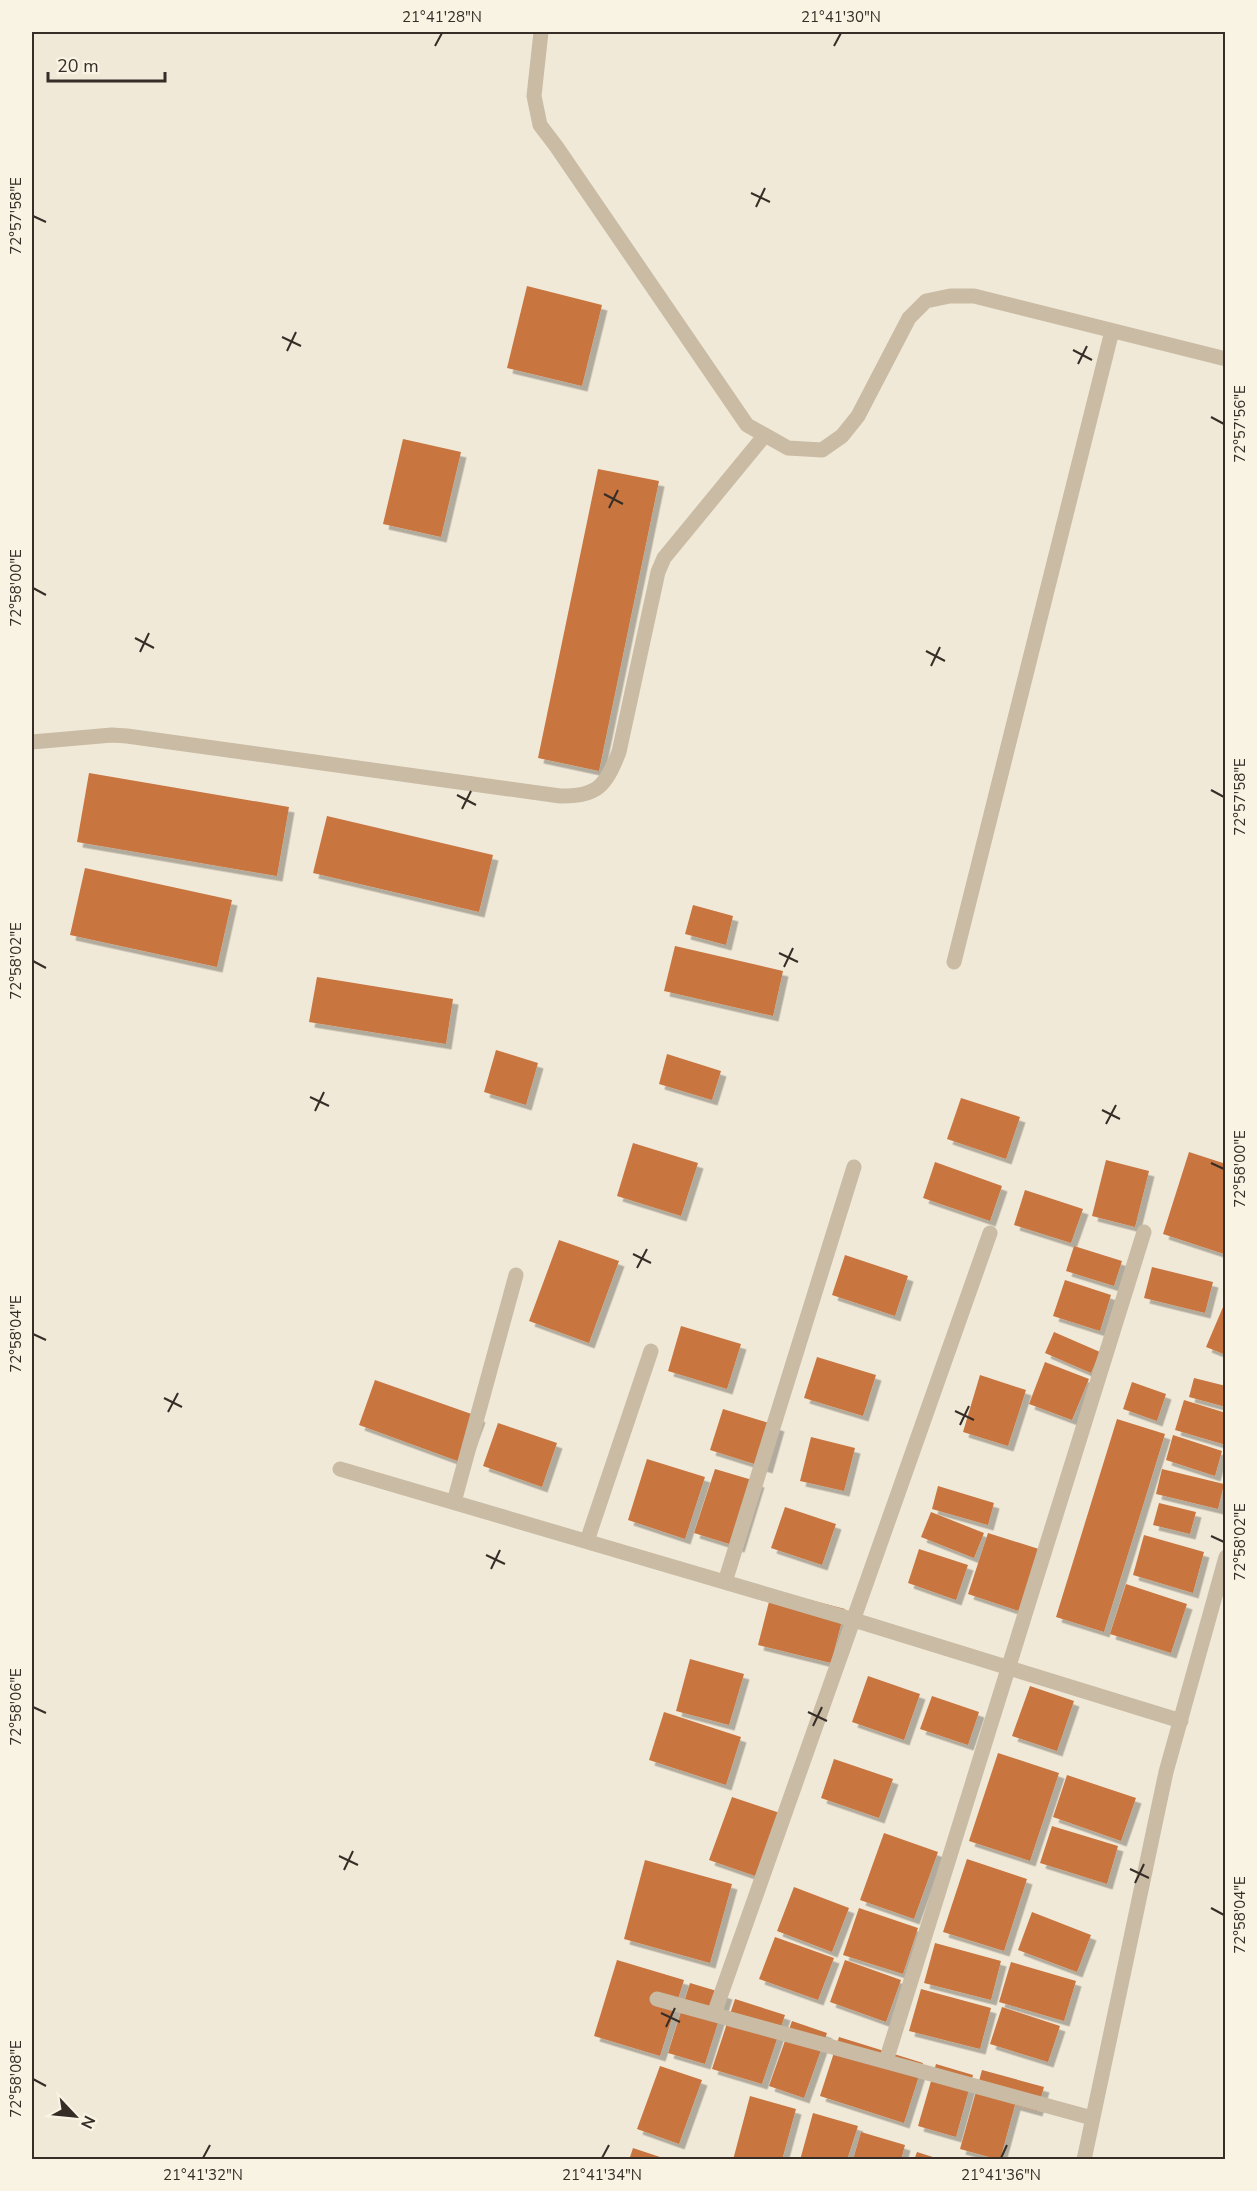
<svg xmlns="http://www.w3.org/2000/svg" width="1257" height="2191" font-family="'Nunito Sans',sans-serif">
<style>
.building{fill:#c87540;filter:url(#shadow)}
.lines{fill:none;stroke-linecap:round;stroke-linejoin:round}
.street{stroke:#c9bba4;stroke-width:15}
.ticks{fill:none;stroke:#352d26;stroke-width:2}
.neatline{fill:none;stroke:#352d26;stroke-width:2}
.ticks-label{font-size:15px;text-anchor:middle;fill:#352d26}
</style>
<defs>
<filter id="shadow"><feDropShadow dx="5.5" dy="5.5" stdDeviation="0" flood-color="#0004"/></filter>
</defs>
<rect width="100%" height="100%" fill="#f1e9d8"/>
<path class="building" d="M527,286L602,305L582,386L507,368Z
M403,439L461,452L441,537L383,524Z
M598,469L659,481L599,771L538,758Z
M89,773L289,807L277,876L77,842Z
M327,816L493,855L479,912L313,873Z
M85,868L232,900L217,967L70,935Z
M693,905L733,916L726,945L685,934Z
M675,946L783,971L773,1016L664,991Z
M317,977L453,999L446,1044L309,1022Z
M496,1050L538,1063L526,1105L484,1092Z
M667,1054L721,1071L712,1100L659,1084Z
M961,1098L1020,1117L1006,1159L947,1139Z
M633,1143L698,1163L681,1216L617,1196Z
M1189,1152L1226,1164L1224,1254L1163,1234Z
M1106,1160L1149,1171L1135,1227L1092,1216Z
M935,1162L1002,1186L990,1221L923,1198Z
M1025,1190L1083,1209L1071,1243L1014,1225Z
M559,1240L619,1261L589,1343L529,1321Z
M1074,1246L1122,1261L1114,1286L1066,1271Z
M845,1255L908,1276L895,1316L832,1295Z
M1152,1267L1213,1282L1205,1313L1144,1298Z
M1065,1280L1111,1295L1100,1331L1053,1316Z
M1226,1300V1355L1206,1347Z
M681,1326L741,1344L727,1389L668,1371Z
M1054,1332L1100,1352L1091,1373L1045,1353Z
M817,1357L876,1375L863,1416L804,1398Z
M1045,1362L1089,1379L1072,1420L1029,1404Z
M980,1375L1026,1390L1008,1446L963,1432Z
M1194,1378L1226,1386V1407L1189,1397Z
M375,1380L480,1417L463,1463L359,1425Z
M1132,1382L1166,1394L1157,1421L1123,1409Z
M1184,1400L1226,1413V1445L1175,1430Z
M723,1409L779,1426L767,1468L710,1450Z
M1117,1419L1165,1434L1104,1632L1056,1617Z
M498,1423L557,1443L542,1487L483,1466Z
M1173,1435L1222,1451L1215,1476L1166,1460Z
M811,1437L855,1448L844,1491L800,1481Z
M647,1459L705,1477L685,1539L628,1520Z
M715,1469L759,1482L739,1547L694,1533Z
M1162,1469L1224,1484L1218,1509L1156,1494Z
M938,1486L994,1503L988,1525L932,1509Z
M1159,1503L1196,1512L1190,1534L1153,1525Z
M785,1507L836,1524L822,1565L771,1548Z
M931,1512L984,1533L974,1558L921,1537Z
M988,1533L1042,1550L1022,1612L968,1594Z
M1144,1535L1204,1552L1193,1593L1133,1575Z
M919,1549L968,1565L956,1600L908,1583Z
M1126,1584L1187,1604L1171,1653L1110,1634Z
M772,1590L845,1609L831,1663L758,1645Z
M690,1659L744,1674L729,1725L676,1711Z
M868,1676L920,1694L904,1740L852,1722Z
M1030,1686L1074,1701L1057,1751L1012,1736Z
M932,1696L979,1712L968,1745L920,1729Z
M664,1712L741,1737L726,1785L649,1760Z
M998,1753L1059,1773L1030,1861L969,1841Z
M834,1759L893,1779L879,1818L821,1798Z
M1067,1775L1136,1798L1121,1841L1053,1817Z
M732,1797L780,1813L758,1877L709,1860Z
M1052,1826L1118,1846L1107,1884L1040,1863Z
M884,1833L938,1852L914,1919L860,1900Z
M967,1859L1027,1879L1004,1951L943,1932Z
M645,1860L732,1884L710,1963L624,1939Z
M794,1887L849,1908L832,1952L777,1931Z
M859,1908L918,1928L903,1974L843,1955Z
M1032,1912L1091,1935L1077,1972L1018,1950Z
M775,1937L834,1958L818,2000L759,1979Z
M935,1943L1001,1961L991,2000L924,1983Z
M617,1960L684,1980L660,2056L594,2036Z
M845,1960L901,1980L886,2022L830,2002Z
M1011,1962L1076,1981L1064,2021L999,2002Z
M690,1983L727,1994L705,2064L668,2053Z
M921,1989L991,2008L980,2049L909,2031Z
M735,1999L785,2015L762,2084L712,2069Z
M1002,2007L1060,2026L1048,2062L990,2044Z
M792,2021L827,2033L804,2098L769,2086Z
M839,2037L923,2063L904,2123L820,2096Z
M936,2064L973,2075L956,2137L918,2126Z
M660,2066L702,2080L679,2144L637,2129Z
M982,2070L1044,2087L1037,2111L1015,2105L1000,2160L960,2149Z
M750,2096L796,2109L782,2160H733Z
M813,2113L858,2126L847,2160H800Z
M861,2132L905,2145L901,2160H853Z
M633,2148L666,2159V2160H629Z
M917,2152L939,2159V2160H914Z"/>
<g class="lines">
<path class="street" d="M541,32L534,96L540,125L556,146L747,425L788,448L822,450L842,436L858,416L909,318L926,301L950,296H974L1226,359
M32,742L112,735L127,736L560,796C598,797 606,785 619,752L658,572L664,558L765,435
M954,962L1112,331
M340,1469L854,1620L1181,1721
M454,1502L516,1275
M587,1541L651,1351
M725,1582L854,1167
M657,1999L1092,2118
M714,2014L990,1233
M886,2061L1144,1232
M1084,2160L1166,1772L1226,1557"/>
</g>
<path class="ticks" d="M435,46L442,33M834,46L841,33M751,193L770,202M756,207L765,188M33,216L46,222M282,337L301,346M1073,350L1092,360M287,351L296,332M1078,364L1087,346M1211,417L1224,424M604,494L623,504M609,508L618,490M33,588L46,595M135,638L154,648M926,651L945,661M140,652L149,633M931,666L940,647M1211,790L1224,797M457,795L476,805M462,809L471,791M779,953L798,962M33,961L46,968M784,967L793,948M310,1097L329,1106M1102,1110L1120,1119M315,1111L324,1092M1106,1124L1116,1105M1211,1163L1224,1169M633,1254L651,1263M637,1268L647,1249M33,1334L46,1340M164,1398L182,1407M955,1411L974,1420M168,1412L178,1393M960,1425L969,1406M1211,1536L1224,1542M486,1555L505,1564M491,1569L500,1550M33,1707L46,1713M808,1712L827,1721M813,1726L822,1707M339,1856L358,1865M1130,1869L1149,1878M344,1870L353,1851M1135,1883L1144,1864M1211,1908L1224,1915M661,2013L680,2022M666,2027L675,2008M33,2079L46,2086M203,2158L210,2145M602,2158L609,2145M1001,2158L1007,2145"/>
<rect width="1257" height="2191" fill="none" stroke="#f9f3e4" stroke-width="66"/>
<g transform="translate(75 2116) rotate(116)" stroke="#f9f3e4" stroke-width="4.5" paint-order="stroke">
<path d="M0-4.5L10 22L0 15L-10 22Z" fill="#352d26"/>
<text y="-9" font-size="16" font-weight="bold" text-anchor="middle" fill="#352d26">N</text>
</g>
<path d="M48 72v9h117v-9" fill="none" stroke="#352d26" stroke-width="3"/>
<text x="57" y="72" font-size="18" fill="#352d26" stroke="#f9f3e4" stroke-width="4.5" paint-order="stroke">20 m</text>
<rect x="33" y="33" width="1191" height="2125" class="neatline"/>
<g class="ticks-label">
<text x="442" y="22">21°41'28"N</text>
<text x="841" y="22">21°41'30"N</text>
<text transform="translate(16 216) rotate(-90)" y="5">72°57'58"E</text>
<text transform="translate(1240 424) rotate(-90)" y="5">72°57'56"E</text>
<text transform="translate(16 588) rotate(-90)" y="5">72°58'00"E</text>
<text transform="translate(1240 797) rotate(-90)" y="5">72°57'58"E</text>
<text transform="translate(16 961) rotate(-90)" y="5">72°58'02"E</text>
<text transform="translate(1240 1169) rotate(-90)" y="5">72°58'00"E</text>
<text transform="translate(16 1334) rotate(-90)" y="5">72°58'04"E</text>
<text transform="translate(1240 1542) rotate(-90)" y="5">72°58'02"E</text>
<text transform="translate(16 1707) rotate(-90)" y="5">72°58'06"E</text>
<text transform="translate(1240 1915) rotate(-90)" y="5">72°58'04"E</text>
<text transform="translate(16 2079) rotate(-90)" y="5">72°58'08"E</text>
<text x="203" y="2180">21°41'32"N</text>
<text x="602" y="2180">21°41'34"N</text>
<text x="1001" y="2180">21°41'36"N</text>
</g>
</svg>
